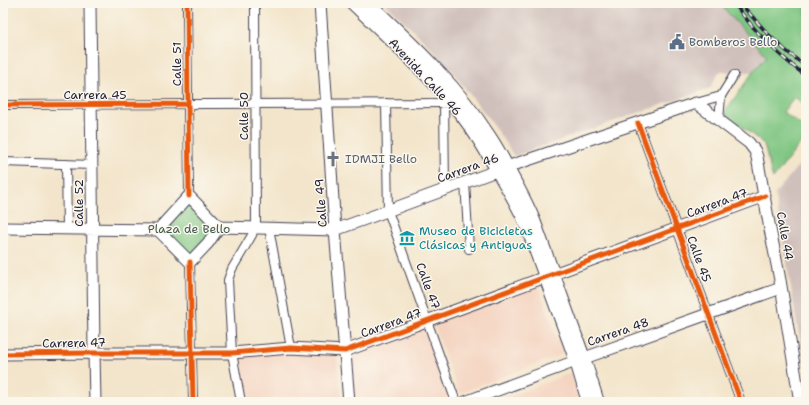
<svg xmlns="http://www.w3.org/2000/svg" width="809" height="405" font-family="'Shantell Sans',sans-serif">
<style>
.built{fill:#f4d3c0}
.industrial{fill:#d0c0bc}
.green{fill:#7fc682;stroke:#50745e}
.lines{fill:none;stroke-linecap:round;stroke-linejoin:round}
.street-casing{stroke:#413f51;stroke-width:10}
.secondary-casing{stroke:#413f51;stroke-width:13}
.primary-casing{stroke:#413f51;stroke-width:14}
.street{stroke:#fff;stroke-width:8}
.secondary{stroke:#fff;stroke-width:11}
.primary{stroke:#fff;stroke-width:12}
.rail-casing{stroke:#22223b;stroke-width:3.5}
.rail{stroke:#fbf7ec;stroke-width:2;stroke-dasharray:6;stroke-linecap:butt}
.cycleway-casing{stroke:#fbf7ec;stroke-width:8}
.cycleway{stroke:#e8590c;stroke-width:5}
.labels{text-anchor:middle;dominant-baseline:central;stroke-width:3;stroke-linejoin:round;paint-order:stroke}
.service-label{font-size:12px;fill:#4e5e75;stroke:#fbf7ec;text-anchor:start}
.street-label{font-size:12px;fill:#22223b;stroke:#fbf7ec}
.worship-label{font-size:12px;fill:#5b616d;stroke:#fbf7ec;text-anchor:start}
.park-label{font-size:12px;fill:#435b54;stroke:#fbf7ec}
.culture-label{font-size:12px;fill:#0d838f;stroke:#fbf7ec;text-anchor:start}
</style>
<rect width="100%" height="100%" fill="#fbf7ec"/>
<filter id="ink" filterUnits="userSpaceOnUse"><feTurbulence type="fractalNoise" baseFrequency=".025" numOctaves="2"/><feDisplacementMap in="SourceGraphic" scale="8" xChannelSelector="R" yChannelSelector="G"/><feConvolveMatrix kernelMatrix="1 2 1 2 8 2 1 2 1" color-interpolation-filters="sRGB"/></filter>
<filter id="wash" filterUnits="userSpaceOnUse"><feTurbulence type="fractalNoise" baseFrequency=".012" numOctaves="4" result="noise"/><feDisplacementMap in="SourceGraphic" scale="16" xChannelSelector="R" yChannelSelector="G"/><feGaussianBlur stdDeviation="0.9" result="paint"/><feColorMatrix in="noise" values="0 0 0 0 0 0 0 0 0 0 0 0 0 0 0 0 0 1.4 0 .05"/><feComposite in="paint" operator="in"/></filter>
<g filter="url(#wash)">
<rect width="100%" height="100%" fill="#f3e5cb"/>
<path class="built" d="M538,285L563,354L459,393L433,324Z
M423,328L450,397L437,402H354L351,354Z
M336,352L342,402H249L241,356L260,353Z
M571,373L579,402H495Z"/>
<path class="industrial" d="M385,3H719L767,56L753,72H719L710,88L514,156L492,123L458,79L430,47Z
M806,156V376L775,194Z"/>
<path class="green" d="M719,3H806V25L801,32L806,37V105L794,97L783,112L806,129V136L773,179L764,144L724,113L753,72L767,56Z
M189,200L216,227L190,258L162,230Z"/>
</g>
<g filter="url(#ink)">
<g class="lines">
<defs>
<path id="street" d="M187,3L189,196
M255,3L256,228
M444,99L445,190
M386,103L388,211L456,402
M696,103L721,96
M3,105L451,103
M719,121L721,96L734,75
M638,123L741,402
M3,162L92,165
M66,164L67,228
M465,182L469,249
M269,228L291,348
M190,262L193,402
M241,402L232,353L228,280L232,269L252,235L254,228
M791,402L800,401"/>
<path id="secondary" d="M90,3L94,353L95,402
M320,3L335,230L349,402
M189,196L219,227L208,243L190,262L158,230Z
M219,227L335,230L507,167L696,103L749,143L755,151L757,157L770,229L780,280L800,402
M3,228L158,230
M3,354L94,353H232L291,348L345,351L765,196
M465,402L576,361L781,288"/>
<path id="primary" d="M352,3C389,38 427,73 459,112C475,132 488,154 500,176C509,191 518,206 525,222L576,361L588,402
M369,3C411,43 456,84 488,134C497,147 505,162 512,176C520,191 529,207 535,223L584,358L598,402"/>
</defs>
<use href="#street" class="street-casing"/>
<use href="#secondary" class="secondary-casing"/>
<use href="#primary" class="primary-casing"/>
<use href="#street" class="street"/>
<use href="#secondary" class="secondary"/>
<use href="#primary" class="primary"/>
<defs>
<path id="rail" d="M734,3C754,31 778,55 806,76
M740,3L767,33L784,49L806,67"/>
</defs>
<use href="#rail" class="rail-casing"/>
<use href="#rail" class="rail"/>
<defs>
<path id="cycleway" d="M187,3L189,196
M3,105L188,104
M638,123L741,402
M190,262L193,402
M3,354L94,353H232L291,348L345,351L765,196"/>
</defs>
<use href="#cycleway" class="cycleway-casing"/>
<use href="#cycleway" class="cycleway"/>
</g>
</g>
<defs>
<symbol id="civic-bare" viewBox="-9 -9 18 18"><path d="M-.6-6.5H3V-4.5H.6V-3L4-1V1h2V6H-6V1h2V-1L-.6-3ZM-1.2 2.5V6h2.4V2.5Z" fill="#5c6f8a" stroke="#fbf7ec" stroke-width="2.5" paint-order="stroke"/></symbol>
<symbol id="church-bare" viewBox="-9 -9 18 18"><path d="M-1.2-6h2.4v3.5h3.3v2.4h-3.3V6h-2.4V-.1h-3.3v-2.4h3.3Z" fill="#6b7280" stroke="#fbf7ec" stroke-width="2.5" paint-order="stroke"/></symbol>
<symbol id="museum-bare" viewBox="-9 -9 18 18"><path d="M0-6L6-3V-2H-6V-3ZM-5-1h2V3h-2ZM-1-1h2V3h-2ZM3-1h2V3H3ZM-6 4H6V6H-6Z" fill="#0f9aa8" stroke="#fbf7ec" stroke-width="2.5" paint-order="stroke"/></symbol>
</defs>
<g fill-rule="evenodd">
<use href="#civic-bare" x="666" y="31" width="22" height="22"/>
<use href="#church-bare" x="322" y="148" width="22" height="22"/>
<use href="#museum-bare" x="396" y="227" width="22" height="22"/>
</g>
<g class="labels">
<g class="service-label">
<text x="689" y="42">Bomberos Bello</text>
</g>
<g class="street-label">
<text transform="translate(177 64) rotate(-90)">Calle 51</text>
<text transform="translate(425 77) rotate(47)">Avenida Calle 46</text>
<text x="95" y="95">Carrera 45</text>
<text transform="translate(244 116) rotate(-90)">Calle 50</text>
<text transform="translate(468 168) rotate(-20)">Carrera 46</text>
<text transform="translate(79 203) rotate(-90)">Calle 52</text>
<text transform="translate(321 203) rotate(-94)">Calle 49</text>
<text transform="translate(717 203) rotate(-20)">Carrera 47</text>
<text transform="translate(785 236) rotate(80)">Calle 44</text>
<text transform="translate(699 259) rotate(70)">Calle 45</text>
<text transform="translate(428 286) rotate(70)">Calle 47</text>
<text transform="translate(391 323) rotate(-20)">Carrera 47</text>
<text transform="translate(618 332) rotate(-19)">Carrera 48</text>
<text transform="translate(74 343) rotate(-1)">Carrera 47</text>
</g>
<g class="worship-label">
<text x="345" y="159">IDMJI Bello</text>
</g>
<g class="park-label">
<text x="189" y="229">Plaza de Bello</text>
</g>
<g class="culture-label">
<text x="419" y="231">Museo de Bicicletas<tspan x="419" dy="14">Clásicas y Antiguas</tspan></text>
</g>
</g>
<rect width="809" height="405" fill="none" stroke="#fbf7ec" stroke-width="16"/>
</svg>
